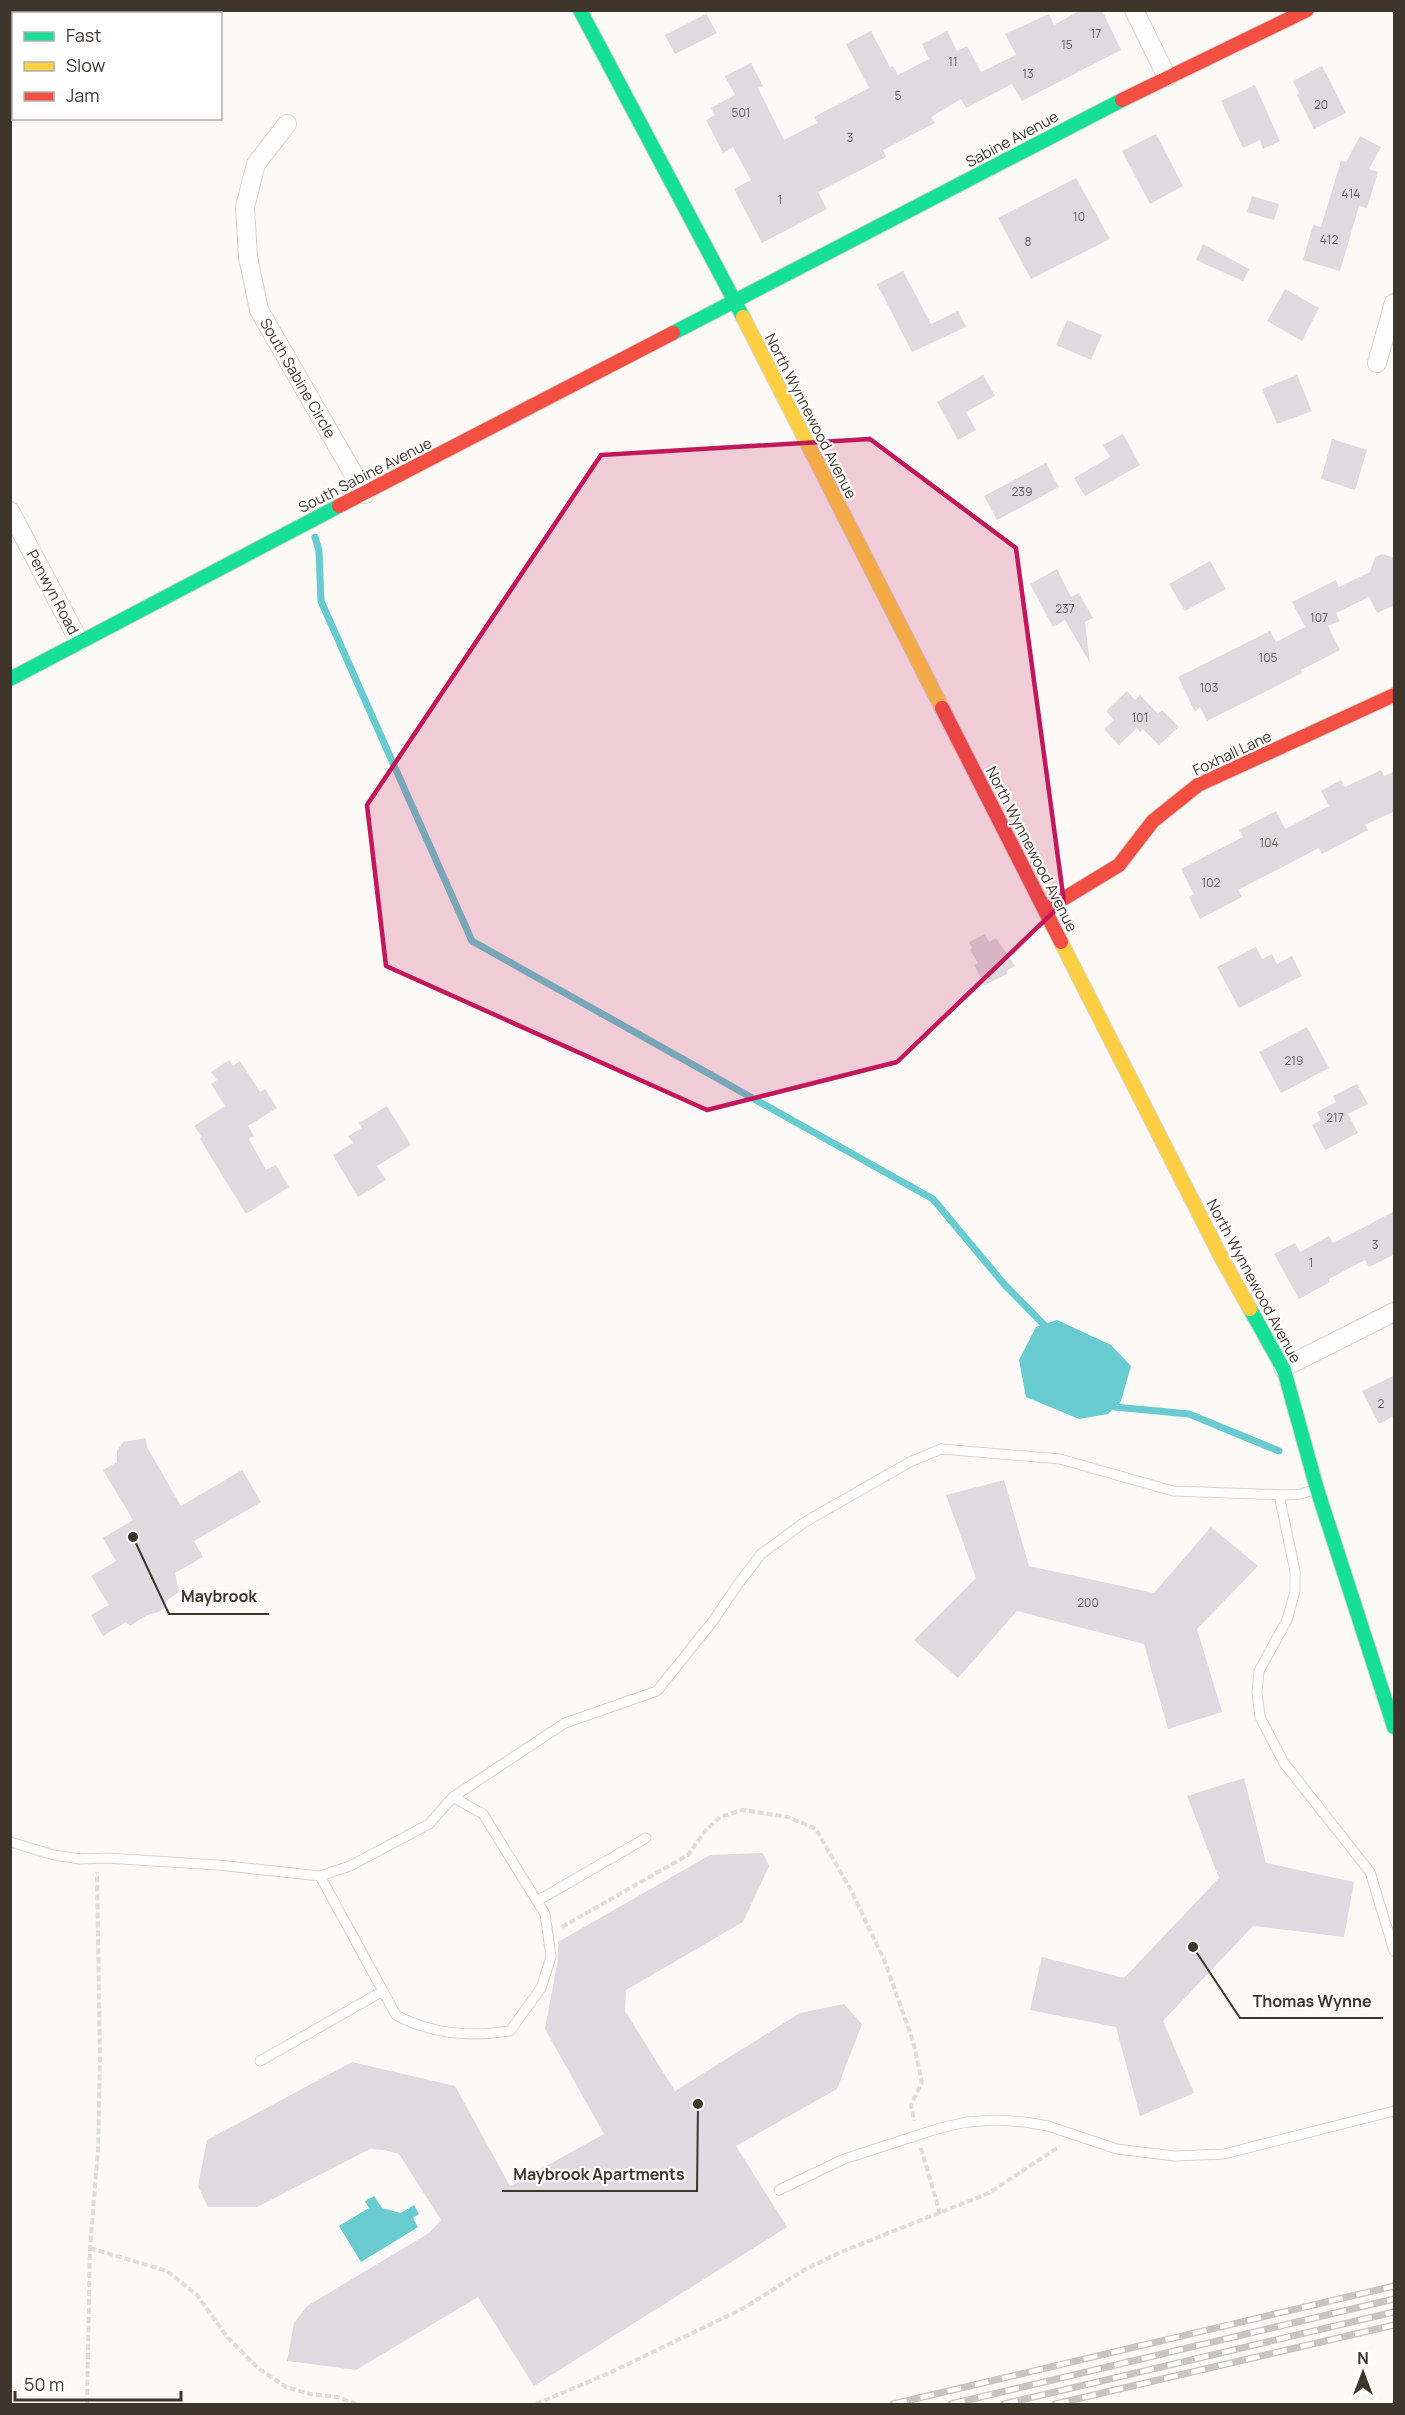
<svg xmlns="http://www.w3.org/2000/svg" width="1405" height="2415" font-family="Manrope,sans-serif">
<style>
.water{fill:#67cbd0}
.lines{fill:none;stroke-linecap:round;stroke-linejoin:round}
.stream{stroke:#67cbd0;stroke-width:7}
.building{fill:#dedadf}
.lane-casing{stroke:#dad4ce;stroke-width:11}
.street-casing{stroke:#dad4ce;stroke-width:20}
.fast-casing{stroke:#dad4ce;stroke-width:16}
.slow-casing{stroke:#dad4ce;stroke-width:16}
.jam-casing{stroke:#dad4ce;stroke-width:16}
.path{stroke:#dedddc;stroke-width:4;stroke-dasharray:6 3;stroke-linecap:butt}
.lane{stroke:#fffefe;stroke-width:9}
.street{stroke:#fffefe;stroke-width:18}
.fast{stroke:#16e098;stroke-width:14}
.slow{stroke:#ffcf43;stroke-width:14}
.jam{stroke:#f24e42;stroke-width:14}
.rail-casing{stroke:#c6c5c3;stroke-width:7}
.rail{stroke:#fff;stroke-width:4.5;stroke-dasharray:14;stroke-linecap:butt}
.marked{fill:#c2185b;fill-opacity:0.2;stroke:#c2185b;stroke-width:4.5;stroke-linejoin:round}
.labels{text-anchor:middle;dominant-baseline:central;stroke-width:4.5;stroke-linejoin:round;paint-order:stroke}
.number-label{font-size:12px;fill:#665e58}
.street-label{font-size:15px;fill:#3e352b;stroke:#fff}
.leader{fill:none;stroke:#3e352b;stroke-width:2}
.callout-dot{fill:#3e352b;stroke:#fff;stroke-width:2}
.callout-label{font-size:16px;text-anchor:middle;font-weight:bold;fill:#3e352b;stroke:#fff;stroke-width:4.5;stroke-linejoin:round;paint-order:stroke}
</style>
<rect width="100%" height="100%" fill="#fcf9f6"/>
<path class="water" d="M1057,1320L1111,1345L1131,1366L1121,1401L1108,1414L1079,1419L1026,1397L1019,1360L1036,1327Z
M374,2196L382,2208L401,2213L414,2205L419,2214L413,2218L418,2227L361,2262L339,2226L369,2208L365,2201Z"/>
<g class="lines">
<path class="stream" d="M315,537L319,551L321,601L472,941L933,1199L1004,1284L1049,1330
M1109,1400L1115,1407L1189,1414L1279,1451"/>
</g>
<path class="building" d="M1081,10H1102L1121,50L1022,101L1012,84L966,108L961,99L931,117L935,123L883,150L886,157L818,192L827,209L762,243L734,189L751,180L733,147L723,153L706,120L715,115L711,108L735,95L725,76L751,63L763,86L758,88L784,140L817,123L814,117L869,88L846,44L871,31L890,67L893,66L898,75L929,59L922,44L947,31L957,51L967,46L981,72L1016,55L1005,34L1049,14L1054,25Z
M706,14L717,33L675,54L665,35Z
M1322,66L1346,113L1314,129L1297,95L1299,93L1293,81Z
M1255,85L1280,141L1263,149L1260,140L1243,148L1221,101Z
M1156,134L1183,186L1150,204L1122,151Z
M1360,136L1381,147L1369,169L1378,172L1367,208L1359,206L1340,271L1303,260L1313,225L1321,227L1341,161L1346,162Z
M1076,178L1110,239L1031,279L998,218Z
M1252,196L1279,204L1274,220L1247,212Z
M1203,244L1249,269L1243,281L1196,260Z
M903,271L931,324L958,311L966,327L912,352L877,284Z
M1285,289L1319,308L1302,341L1267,321Z
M1067,320L1102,335L1091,360L1056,345Z
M983,375L995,396L966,412L976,430L958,440L937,402Z
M1297,375L1312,411L1277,424L1262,389Z
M1123,434L1140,465L1085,496L1074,478L1110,457L1103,445Z
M1332,439L1367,450L1355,490L1321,479Z
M1046,463L1059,487L997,520L984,496Z
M1382,554L1395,558V605L1377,613L1369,597L1336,613L1340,621L1328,626L1340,650L1301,670L1302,673L1207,721L1200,707L1195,712L1178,677L1270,631L1276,642L1305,627L1292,602L1336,580L1339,587L1370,572L1375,557Z
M1210,561L1226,589L1185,611L1169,584Z
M1057,569L1071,597L1079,593L1093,618L1085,622L1090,663L1065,620L1053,627L1030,584Z
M1127,691L1135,700L1140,695L1158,714L1162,710L1179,727L1159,745L1143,729L1140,732L1137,728L1119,745L1104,729L1114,720L1106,711Z
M1381,770L1384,776L1395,771V811L1365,825L1368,830L1322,854L1319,848L1238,890L1242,897L1200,919L1189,897L1194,894L1181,869L1243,837L1239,830L1276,811L1285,829L1329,806L1321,791L1341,780L1345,787Z
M985,934L989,942L996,938L1015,966L1006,971L1007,974L985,985L974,965L978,963L970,950L972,948L969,942Z
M1256,947L1262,959L1272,954L1277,964L1292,956L1302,976L1239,1008L1217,967Z
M1307,1027L1329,1068L1281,1093L1259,1052Z
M229,1060L233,1066L240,1061L260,1092L265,1089L277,1108L248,1126L254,1136L249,1139L266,1170L276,1165L289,1187L246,1214L200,1139L202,1137L194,1126L225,1106L211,1084L217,1080L211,1072Z
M1357,1084L1368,1104L1348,1114L1358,1133L1325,1150L1312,1125L1321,1120L1317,1112L1336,1102L1333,1096Z
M387,1106L411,1145L377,1166L386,1180L358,1197L333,1155L353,1143L348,1136L362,1128L359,1123Z
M1395,1211V1254L1369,1267L1365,1260L1329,1279L1330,1282L1299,1299L1274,1254L1295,1243L1300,1252L1329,1236L1333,1243Z
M1395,1375V1415L1379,1424L1362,1391Z
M146,1438L147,1447L181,1506L242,1470L261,1502L194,1541L203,1557L175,1573L179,1592L166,1601V1607L159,1612L147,1615L130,1626L126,1622L103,1636L91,1615L109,1605L91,1576L116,1561L103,1538L133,1520L103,1470L117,1462V1451L123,1442Z
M1004,1480L1029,1566L1154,1593L1211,1527L1258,1566L1197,1629L1222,1712L1168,1729L1144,1644L1017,1611L958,1678L914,1640L976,1578L946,1495Z
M1244,1778L1266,1863L1354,1882L1344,1937L1253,1926L1163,2021L1194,2093L1140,2116L1116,2027L1030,2010L1042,1957L1124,1978L1219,1878L1187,1796Z
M763,1853L769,1866L743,1922L626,1990L625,2011L675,2091L800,2013L844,2004L862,2024L837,2089L736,2146L787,2227L534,2386L478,2297L356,2370L287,2361L294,2323L307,2306L429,2233L441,2220L399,2154L385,2150L370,2149L257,2207H208L198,2186L207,2140L352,2062L455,2086L510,2186L604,2134L545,2029L558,1959V1942L710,1855Z"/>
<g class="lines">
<defs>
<path id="lane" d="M1279,1495L1295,1571V1591L1287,1620L1259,1671L1257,1692L1260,1717L1284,1763L1370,1872L1394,1951
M453,1797L565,1723L657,1691L713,1621L736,1587L761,1554L805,1522L910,1462L941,1449L1060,1459L1173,1491L1285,1495L1301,1494L1316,1489
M10,1842L54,1855L80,1859L107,1858L218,1865L320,1876L350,1866L429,1824L453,1797L483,1814L545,1914L551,1957L541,1988L510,2031C472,2037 431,2034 396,2015L320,1876
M537,1901L646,1838
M260,2061L383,1991
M779,2190L844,2159L940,2128L967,2122L996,2120L1025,2122L1048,2126L1117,2149L1175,2156L1224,2154L1394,2111"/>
<path id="street" d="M1134,10L1167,77
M287,124L256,164L245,207L248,257L259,310L365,494
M1377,363L1394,303
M10,511L79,641
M1283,1368L1394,1312"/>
<path id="fast" d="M580,10L743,317
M673,333L1122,100
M10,679L339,506
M1250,1309L1284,1370L1317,1489L1394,1727"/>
<path id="slow" d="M743,317L942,708
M1061,942L1220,1255L1250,1309"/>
<path id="jam" d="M1122,100L1307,10
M339,506L673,333
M942,708L1061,942
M1045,910L1119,865L1153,821L1198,785L1394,695"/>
</defs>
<use href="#lane" class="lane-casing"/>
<use href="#street" class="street-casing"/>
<use href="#fast" class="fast-casing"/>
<use href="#slow" class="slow-casing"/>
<use href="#jam" class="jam-casing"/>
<path class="path" d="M562,1927L688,1855L705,1831L720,1817L743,1810L788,1817L816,1829L852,1892L885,1962L913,2041L922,2082L911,2105L914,2121
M921,2148L940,2214
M90,2248L167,2271L197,2295L228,2338L259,2369L286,2387L310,2394L337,2397L356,2404
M87,2404L90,2248L98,2150L100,2059L97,1872
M536,2404L607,2374L742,2309L804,2270L841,2252L989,2193L1060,2146"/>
<use href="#lane" class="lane"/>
<use href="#street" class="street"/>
<use href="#fast" class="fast"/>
<use href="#slow" class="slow"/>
<use href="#jam" class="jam"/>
<defs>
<path id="rail" d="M893,2404L1394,2286
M951,2404L1394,2299
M1004,2404L1394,2312
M1055,2404L1394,2325"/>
</defs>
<use href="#rail" class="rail-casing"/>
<use href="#rail" class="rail"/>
</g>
<path class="marked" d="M870,439L1016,548L1064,902L897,1062L707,1110L386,966L367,805L601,455Z"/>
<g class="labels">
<g class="number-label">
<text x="1096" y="33">17</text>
<text x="1067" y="44">15</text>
<text x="953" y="61">11</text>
<text x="1028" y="73">13</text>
<text x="898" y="95">5</text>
<text x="1321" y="104">20</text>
<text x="741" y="112">501</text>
<text x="850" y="137">3</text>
<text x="1351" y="193">414</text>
<text x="780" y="199">1</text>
<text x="1079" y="216">10</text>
<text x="1329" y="239">412</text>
<text x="1028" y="241">8</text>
<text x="1022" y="491">239</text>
<text x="1065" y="608">237</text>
<text x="1319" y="617">107</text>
<text x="1268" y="657">105</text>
<text x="1209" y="687">103</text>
<text x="1140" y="717">101</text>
<text x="1269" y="842">104</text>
<text x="1211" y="882">102</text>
<text x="1294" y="1060">219</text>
<text x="1335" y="1117">217</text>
<text x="1375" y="1244">3</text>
<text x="1311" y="1262">1</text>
<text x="1381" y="1403">2</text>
<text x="1088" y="1602">200</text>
</g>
<g class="street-label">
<text transform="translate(1012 139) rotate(-28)">Sabine Avenue</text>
<text transform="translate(298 378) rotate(60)">South Sabine Circle</text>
<text transform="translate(811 416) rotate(63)">North Wynnewood Avenue</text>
<text transform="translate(365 475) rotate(-27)">South Sabine Avenue</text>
<text transform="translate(53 592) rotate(62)">Penwyn Road</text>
<text transform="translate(1232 753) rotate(-25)">Foxhall Lane</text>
<text transform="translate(1032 849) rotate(63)">North Wynnewood Avenue</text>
<text transform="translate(1254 1281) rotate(62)">North Wynnewood Avenue</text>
</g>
</g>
<path class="leader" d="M133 1537L169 1614H269M1193 1947L1240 2018H1383M698 2104L697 2191H502"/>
<g class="callout-dot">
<circle cx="133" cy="1537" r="6"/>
<circle cx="1193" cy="1947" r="6"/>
<circle cx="698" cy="2104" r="6"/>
</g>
<g class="callout-label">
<text x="219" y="1602">Maybrook</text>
<text x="1312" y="2007">Thomas Wynne</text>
<text x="599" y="2180">Maybrook Apartments</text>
</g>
<rect width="1405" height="2415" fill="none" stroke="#3e352b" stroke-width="24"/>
<rect x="12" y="12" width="210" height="108" fill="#ffffff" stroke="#b2aeaa" stroke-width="1.5"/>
<rect x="24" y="32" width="30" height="9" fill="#16e098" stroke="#b2aeaa" stroke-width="1.5"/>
<text x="66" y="42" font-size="18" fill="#3e352b">Fast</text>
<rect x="24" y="62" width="30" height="9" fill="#ffcf43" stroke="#b2aeaa" stroke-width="1.5"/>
<text x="66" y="72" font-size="18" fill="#3e352b">Slow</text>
<rect x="24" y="92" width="30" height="9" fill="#f24e42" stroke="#b2aeaa" stroke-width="1.5"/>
<text x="66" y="102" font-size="18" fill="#3e352b">Jam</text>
<g transform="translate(1363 2373)" stroke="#ffffff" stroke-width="4.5" paint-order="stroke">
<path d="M0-4.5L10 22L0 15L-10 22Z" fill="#3e352b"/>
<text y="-9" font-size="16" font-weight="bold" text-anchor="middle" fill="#3e352b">N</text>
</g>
<path d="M15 2391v9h166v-9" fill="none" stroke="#3e352b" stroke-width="3"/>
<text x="24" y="2391" font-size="18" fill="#3e352b" stroke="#ffffff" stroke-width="4.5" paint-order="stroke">50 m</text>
</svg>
